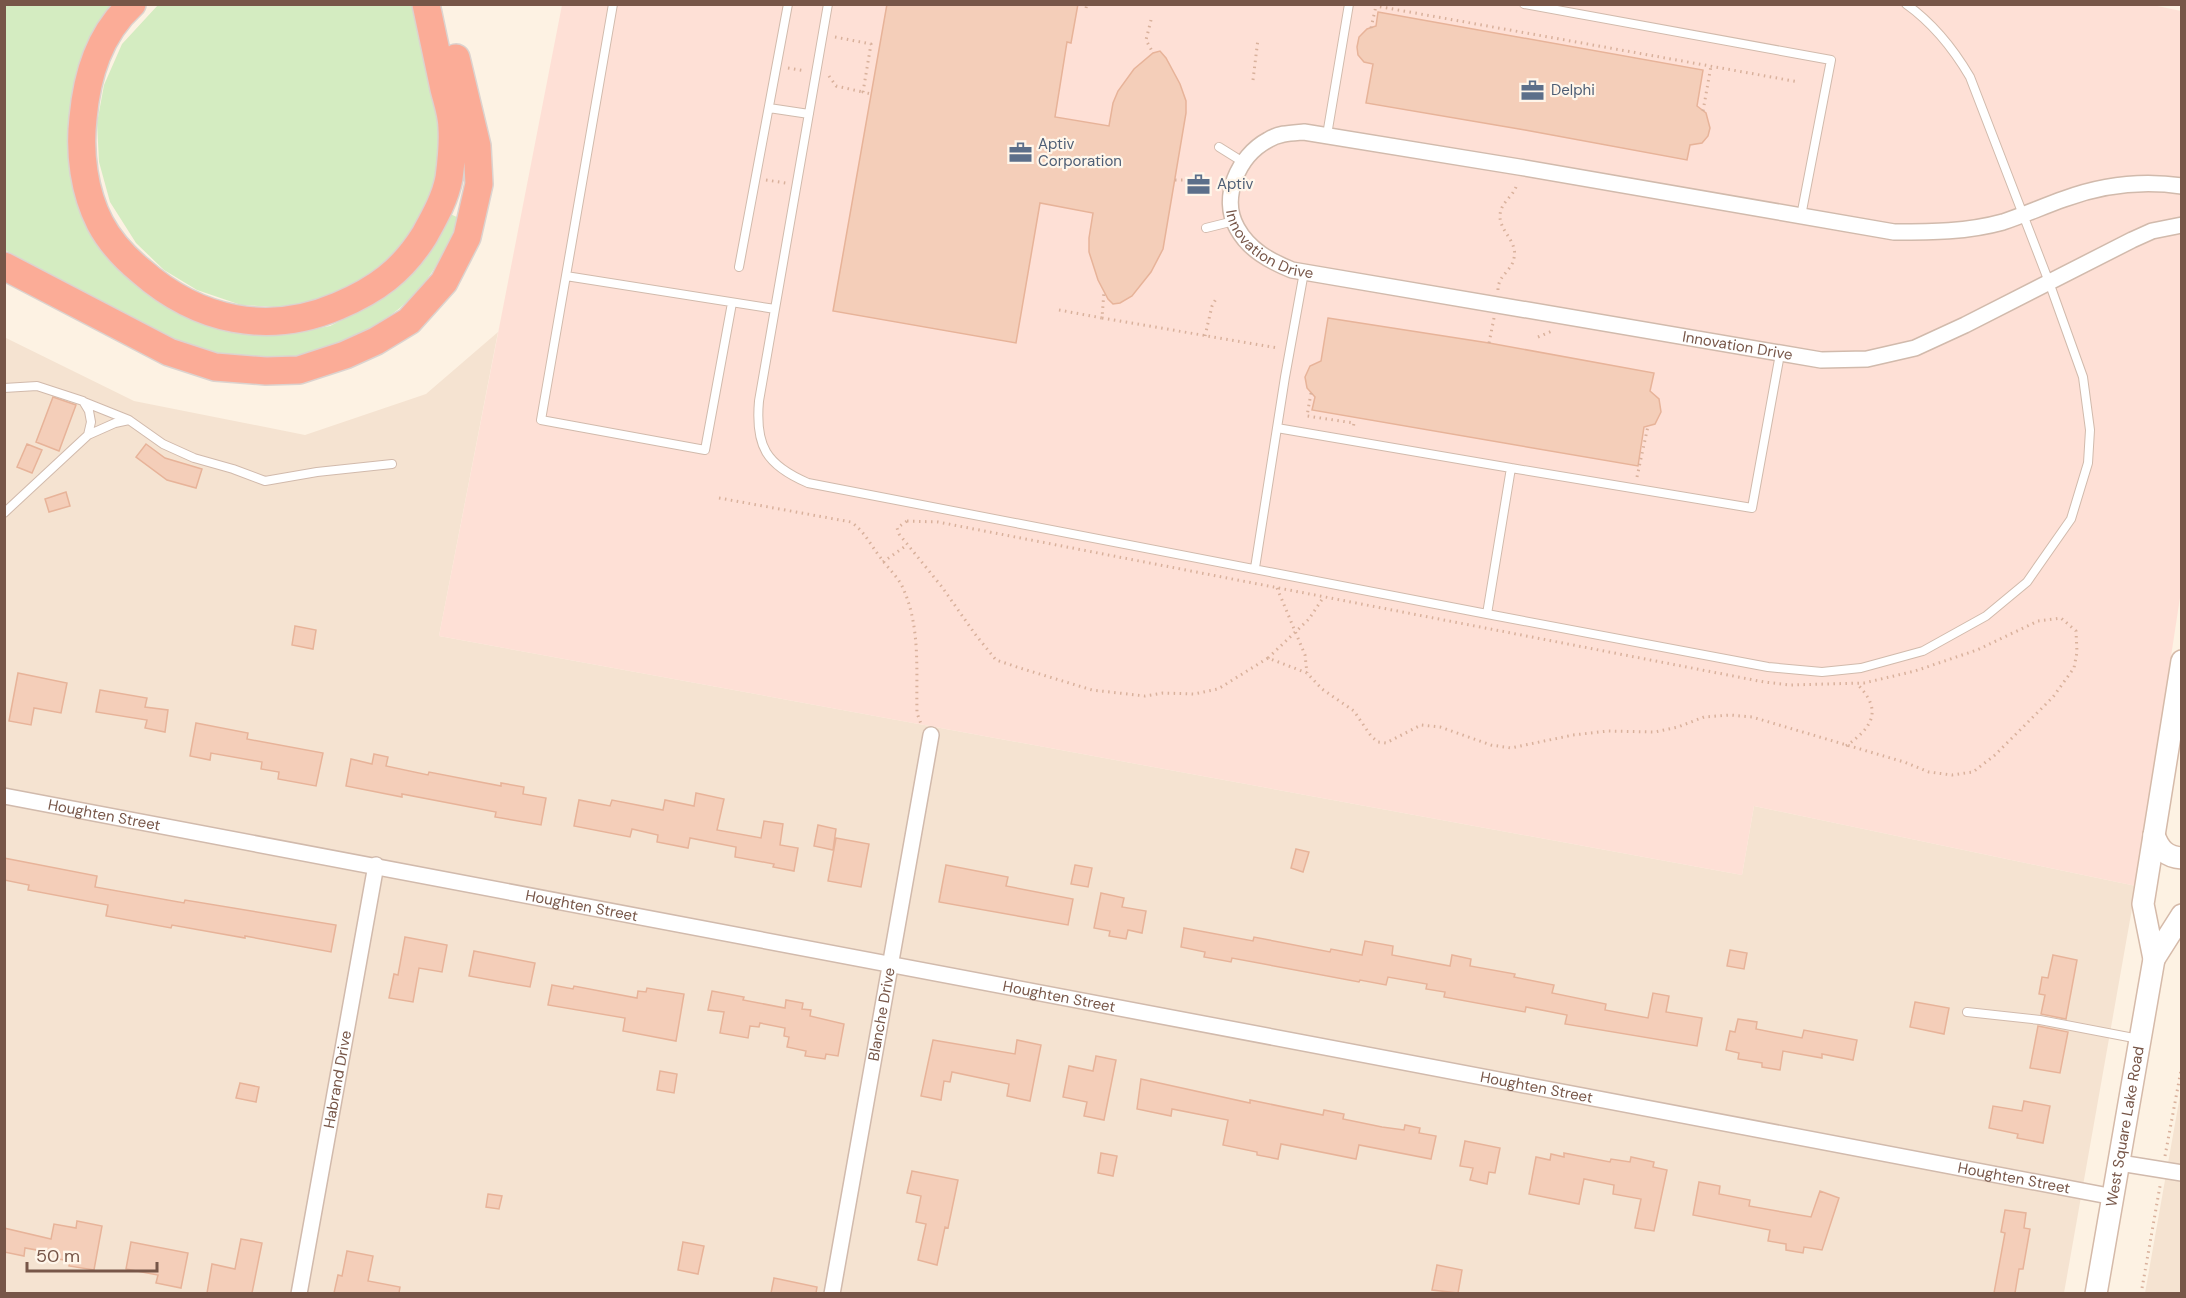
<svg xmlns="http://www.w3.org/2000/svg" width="2186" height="1298" font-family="'DM Sans',sans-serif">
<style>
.residential{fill:#f5e3d1}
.commercial{fill:#fee0d6}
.green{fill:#d4ecc1}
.building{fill:#f4ceb9;stroke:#e7b399;stroke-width:1.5}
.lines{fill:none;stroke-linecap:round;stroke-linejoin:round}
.service-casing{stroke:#d1baac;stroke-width:10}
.minor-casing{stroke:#d1baac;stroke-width:18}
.secondary-casing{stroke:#d5baa9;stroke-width:24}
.motorway-casing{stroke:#dcd3cf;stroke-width:30}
.path{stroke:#d9b19c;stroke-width:3;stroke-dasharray:1.5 4.5;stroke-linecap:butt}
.service{stroke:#fff;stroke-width:8}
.minor{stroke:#fff;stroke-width:15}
.secondary{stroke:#fff;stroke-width:21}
.motorway{stroke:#fbac97;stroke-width:27}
.labels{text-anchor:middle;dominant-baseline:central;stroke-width:4.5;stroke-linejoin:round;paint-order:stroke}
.service-label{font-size:15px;fill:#4e5e75;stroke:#fff6ea;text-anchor:start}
.street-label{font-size:15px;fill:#775648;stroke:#fff6ea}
</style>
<rect width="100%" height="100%" fill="#fdf2e3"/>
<path class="residential" d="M498,332L439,636L1742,875L1754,806L2136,886L2064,1293H5L4,337L134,401L305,435L426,394Z
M2181,1090V1293H2145Z"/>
<path class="commercial" d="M2148,4L2181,11V591L2136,886L1754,806L1742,875L439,636L562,5Z"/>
<path class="green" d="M5,5H118L95,33L77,69L69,150L73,188L89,227L109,257L146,293L184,315L232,333L284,335L330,326L371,305L448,213L459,218C436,275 414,306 358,335C301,365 246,366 186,345C160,336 133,319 109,306C74,287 39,269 5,250Z
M158,5H417L442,122V158L426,212L399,250L361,282L319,301L276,307L241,305L197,290L164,270L136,243L110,202L99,162L97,123L104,85L122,44Z"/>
<path class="building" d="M887,4H1078L1071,43L1067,42L1055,117L1109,126L1113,103L1118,91L1134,69L1153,53L1160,51L1166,58L1180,84L1186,101V113L1163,249L1151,272L1132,296L1120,303L1113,304L1108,299L1098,280L1089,252V238L1093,213L1040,203L1016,343L833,311Z
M1378,12L1703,70L1697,106L1706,113L1710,128L1708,136L1702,143L1690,145L1687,160L1525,130L1366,103L1373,64L1364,62L1358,55L1357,47L1359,37L1367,29L1376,26Z
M1328,318L1489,343L1654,373L1650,391L1659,399L1661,412L1655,424L1644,427L1638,466L1312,410L1315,397L1307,388L1305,377L1310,366L1321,361Z
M53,397L76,405L59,451L36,442Z
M27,444L42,450L32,473L17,467Z
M146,444L165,458L202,469L196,488L167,480L136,457Z
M66,492L70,506L49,512L45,499Z
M295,626L316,630L313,649L292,645Z
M18,673L67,683L61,713L34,708L31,725L9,721Z
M100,690L147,698L145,707L168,710L165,732L145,728L147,720L96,712Z
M196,723L248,733L247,739L323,753L316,786L278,779L279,772L261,769L262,762L211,753L210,760L190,756Z
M374,754L388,757L386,766L428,775L429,772L501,786V783L524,787L523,794L546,798L541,825L495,817L496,812L402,794V797L346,786L351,759L372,764Z
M696,793L724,799L717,830L761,838L764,821L783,824L780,845L798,848L794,871L773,867L774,864L735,857L736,847L690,838L688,848L657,842L658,835L632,829L630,837L574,826L579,800L610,806L612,800L663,810L665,800L694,806Z
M818,825L836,829L833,850L814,846Z
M836,838L869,844L861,887L828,881Z
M1296,849L1309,852L1303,872L1291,868Z
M4,858L97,876L95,887L184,903L185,900L336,925L331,952L245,936V938L172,925L171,928L106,916L108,905L28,890L29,885L4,880Z
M946,865L1008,877L1006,886L1073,899L1068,925L939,902Z
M1075,865L1092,868L1088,887L1071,884Z
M1101,893L1124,898L1122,907L1146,911L1142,933L1128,930L1126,939L1109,936L1110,931L1094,928Z
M1184,928L1253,941L1254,937L1330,952L1331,949L1362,955L1365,941L1393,946L1392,955L1450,966L1452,955L1471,959L1470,966L1515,974L1514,977L1554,985L1552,993L1606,1004L1605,1010L1648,1018L1653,993L1669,996L1666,1012L1702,1018L1697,1046L1565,1024L1567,1015L1526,1007L1525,1012L1444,997L1445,992L1426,989L1427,984L1388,977L1386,985L1360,980L1359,982L1232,958L1231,962L1204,957L1205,952L1181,947Z
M405,937L447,945L442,972L419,968L413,1002L389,998L394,974L398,975Z
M1730,950L1747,953L1744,969L1727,966Z
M474,951L535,963L530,987L469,976Z
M2053,955L2077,960L2066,1019L2041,1014L2045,995L2039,994L2042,977L2048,978Z
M552,985L573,989L574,986L637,998L638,991L646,992L647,988L684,994L676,1041L623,1031L625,1018L548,1005Z
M712,991L744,997L743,1000L785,1008L786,1000L803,1003L802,1009L811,1010L810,1016L844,1024L838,1056L826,1054L825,1059L805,1056L806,1051L787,1047L789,1037L784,1036L785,1028L760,1023L759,1027L750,1026L748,1038L720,1033L724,1012L708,1010Z
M1915,1002L1949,1008L1944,1034L1910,1027Z
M1738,1019L1757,1022L1756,1029L1802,1038L1804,1030L1857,1040L1853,1060L1822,1054V1058L1783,1051L1780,1070L1762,1067V1063L1738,1059L1739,1053L1726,1050L1730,1031L1735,1032Z
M2038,1026L2068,1032L2060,1073L2030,1068Z
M933,1040L1015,1054L1017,1040L1041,1045L1030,1101L1007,1096L1009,1084L952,1072L950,1082L944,1081L941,1100L921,1096Z
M1096,1056L1116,1060L1104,1120L1084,1116L1087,1102L1063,1097L1069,1066L1093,1071Z
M660,1071L677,1074L674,1093L657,1090Z
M1141,1079L1250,1103V1100L1323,1115L1324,1110L1344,1114L1343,1119L1382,1127L1404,1130L1405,1125L1420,1128L1419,1133L1436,1136L1431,1159L1359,1145L1356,1159L1281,1144L1278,1159L1257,1155V1152L1223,1145L1228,1120L1172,1109L1171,1116L1137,1109Z
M240,1083L259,1087L256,1102L236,1098Z
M2024,1101L2050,1106L2043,1143L2017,1138L2018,1134L1989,1128L1993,1106L2022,1111Z
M1465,1141L1500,1148L1495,1173L1489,1172L1487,1184L1470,1180L1473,1168L1460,1166Z
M1101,1153L1117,1156L1113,1176L1098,1173Z
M1564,1153L1610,1162L1611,1159L1630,1162L1631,1157L1654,1162L1653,1167L1667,1170L1654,1231L1635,1228L1641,1199L1613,1194L1614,1185L1584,1179L1579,1204L1529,1194L1536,1157L1550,1160L1551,1154L1564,1157Z
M912,1171L958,1180L948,1228L945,1227L937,1265L918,1260L926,1224L916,1222L921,1196L907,1193Z
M1699,1182L1720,1186L1719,1194L1750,1200L1749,1206L1811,1217L1820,1191L1839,1198L1822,1250L1804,1247L1803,1253L1786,1250V1244L1768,1241L1770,1230L1693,1215Z
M488,1194L502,1196L499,1209L486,1207Z
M2005,1210L2026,1213L2024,1228L2030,1229L2023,1269H2019L2015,1293H1994L2005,1233L2001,1232Z
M77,1221L102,1226L94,1270L69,1266L70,1261L59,1259V1254L25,1248L24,1256L4,1252V1228L51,1239L54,1224L76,1228Z
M241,1239L262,1243L252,1293H207L212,1264L235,1269Z
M131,1242L188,1253L181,1288L156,1283L158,1275L126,1269Z
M683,1242L704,1246L698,1274L678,1270Z
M347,1251L373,1256L368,1281L400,1287L399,1293H334L338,1275L342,1276Z
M1437,1265L1462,1270L1458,1293L1432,1290Z
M774,1278L817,1287L816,1293H771Z"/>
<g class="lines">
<defs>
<path id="service" d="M613,4L541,420L705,450L732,303
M828,4L759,401C755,446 766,465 808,483L1487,614
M1524,4L1831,60L1801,216
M769,108L809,114
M1327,135L1349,4
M1219,147L1243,162
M1206,228L1234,221
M739,267L788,4
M566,276L775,309
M1780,354L1752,508L1511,468L1487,614L1768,667L1822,672L1861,668L1923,651L1986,616L2027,582L2071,519L2088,463L2090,430L2083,377L2049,282L1970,77C1953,48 1934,24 1906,4
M4,388L37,386L83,401L89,411L91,422L88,435L4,513
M84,402L129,420L115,423L88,435
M129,420L163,444L194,458L233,469L265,481L317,472L392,464
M1277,428L1511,468
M1255,568L1285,377L1304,272
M1967,1012L2040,1020L2139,1039"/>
<g id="minor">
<path id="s1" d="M2182,186C2141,180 2102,185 2064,199C2044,206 2024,215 2003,222C1967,232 1931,232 1894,232L1519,167L1304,132C1292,133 1279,133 1268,140C1238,156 1220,198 1237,228C1249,250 1270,261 1292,270L1821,360L1867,359L1915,348L1965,325L2132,240L2152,231L2182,225"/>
<path id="s2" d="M4,796L2114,1197"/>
<path d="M2120,1163L2182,1173"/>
<path id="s3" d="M299,1294L376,865"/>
<path id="s4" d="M832,1294L931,735"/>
</g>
<g id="secondary">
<path d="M2154,835C2159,849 2166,857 2182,858"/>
<path d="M2154,959L2182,915"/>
<path id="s5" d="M2096,1294L2154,959L2143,904L2182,661"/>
</g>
<path id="motorway" d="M132,4C99,34 87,75 83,118C79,153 84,192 100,223C110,242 125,258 141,271C198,321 268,336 338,306C376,290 402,271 424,236C434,218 445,199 449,178C451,163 453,144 452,128C452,115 447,101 444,89C438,61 432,33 426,4
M4,266L169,352L215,367L266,371L299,370L345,355L376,341L409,321L444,282L467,237L479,184L477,146L456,58"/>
</defs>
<use href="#service" class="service-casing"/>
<use href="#minor" class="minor-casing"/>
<use href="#secondary" class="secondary-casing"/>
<use href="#motorway" class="motorway-casing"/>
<path class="path" d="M1376,4V6L1799,82
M1086,8L1087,4
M1151,20L1146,40L1153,53
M1371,28L1376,6
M835,37L871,44L863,92L871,94
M788,68L805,71
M829,76L836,86L863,92
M1253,80L1258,39
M1703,111L1711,66
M766,180L786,183
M1175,180H1191
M1498,290C1498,275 1512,271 1514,258C1518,241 1499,231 1500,215C1501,201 1515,196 1517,183
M1059,310L1102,318L1104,291
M1102,318L1278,348
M1205,336L1212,306L1217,297
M1538,337L1552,331
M1489,343L1494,318
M1311,393L1307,416L1354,423L1353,429
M1637,477L1648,426
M719,498L851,522C865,532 870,544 880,557C887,567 897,576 902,586C921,626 916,671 917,713L921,724
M907,521L938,522L1764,682L1790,685L1864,683L1915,671L1977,650L2038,621L2061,618L2076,631L2077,652L2074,668L2053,697L1995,755L1973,772L1952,775L1929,772L1904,762L1752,717L1730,715L1704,717L1678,727L1655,732L1608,731L1573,735L1511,748L1491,745L1440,727L1421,725L1386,743L1378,742L1371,736L1354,711L1322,689L1307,673L1268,658L1218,689L1194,694L1163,693L1145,696L1092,690L1020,668L996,660L975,634L942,587L899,534L897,528Z
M883,562L907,545
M1277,588L1305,655L1307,673
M1268,658L1309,619L1323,598
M1846,746C1873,727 1883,710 1857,684
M2165,1156L2182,1065
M2141,1294L2160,1186"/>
<use href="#service" class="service"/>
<use href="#minor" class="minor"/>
<use href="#secondary" class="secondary"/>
<use href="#motorway" class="motorway"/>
</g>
<defs>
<symbol id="office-bare" viewBox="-9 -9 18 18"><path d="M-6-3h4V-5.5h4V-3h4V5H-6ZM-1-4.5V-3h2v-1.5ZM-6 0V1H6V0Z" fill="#5c6f8a" stroke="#fff6ea" stroke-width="2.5" paint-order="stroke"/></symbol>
</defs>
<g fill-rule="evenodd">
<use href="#office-bare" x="1516" y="74" width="33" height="33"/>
<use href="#office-bare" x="1004" y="136" width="33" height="33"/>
<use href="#office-bare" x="1182" y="168" width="33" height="33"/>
</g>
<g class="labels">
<g class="service-label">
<text x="1551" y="90">Delphi</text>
<text x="1038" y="144">Aptiv<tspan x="1038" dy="17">Corporation</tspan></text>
<text x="1217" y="184">Aptiv</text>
</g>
<g class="street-label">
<text stroke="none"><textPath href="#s1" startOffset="1070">Innovation Drive</textPath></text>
<text stroke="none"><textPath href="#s1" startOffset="1556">Innovation Drive</textPath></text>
<text stroke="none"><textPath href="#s2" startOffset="102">Houghten Street</textPath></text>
<text stroke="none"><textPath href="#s2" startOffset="588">Houghten Street</textPath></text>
<text stroke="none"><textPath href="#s2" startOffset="1074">Houghten Street</textPath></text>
<text stroke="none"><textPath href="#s4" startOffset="284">Blanche Drive</textPath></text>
<text stroke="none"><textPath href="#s3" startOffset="218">Habrand Drive</textPath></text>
<text stroke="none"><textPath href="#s2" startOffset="1560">Houghten Street</textPath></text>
<text stroke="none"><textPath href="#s5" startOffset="170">West Square Lake Road</textPath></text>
<text stroke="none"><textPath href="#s2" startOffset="2046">Houghten Street</textPath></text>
</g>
</g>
<rect width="2186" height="1298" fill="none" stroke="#775648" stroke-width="12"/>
<path d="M27 1262v9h130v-9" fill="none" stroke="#775648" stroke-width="3"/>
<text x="36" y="1262" font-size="18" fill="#775648" stroke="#fff6ea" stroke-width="4.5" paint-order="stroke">50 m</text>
</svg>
